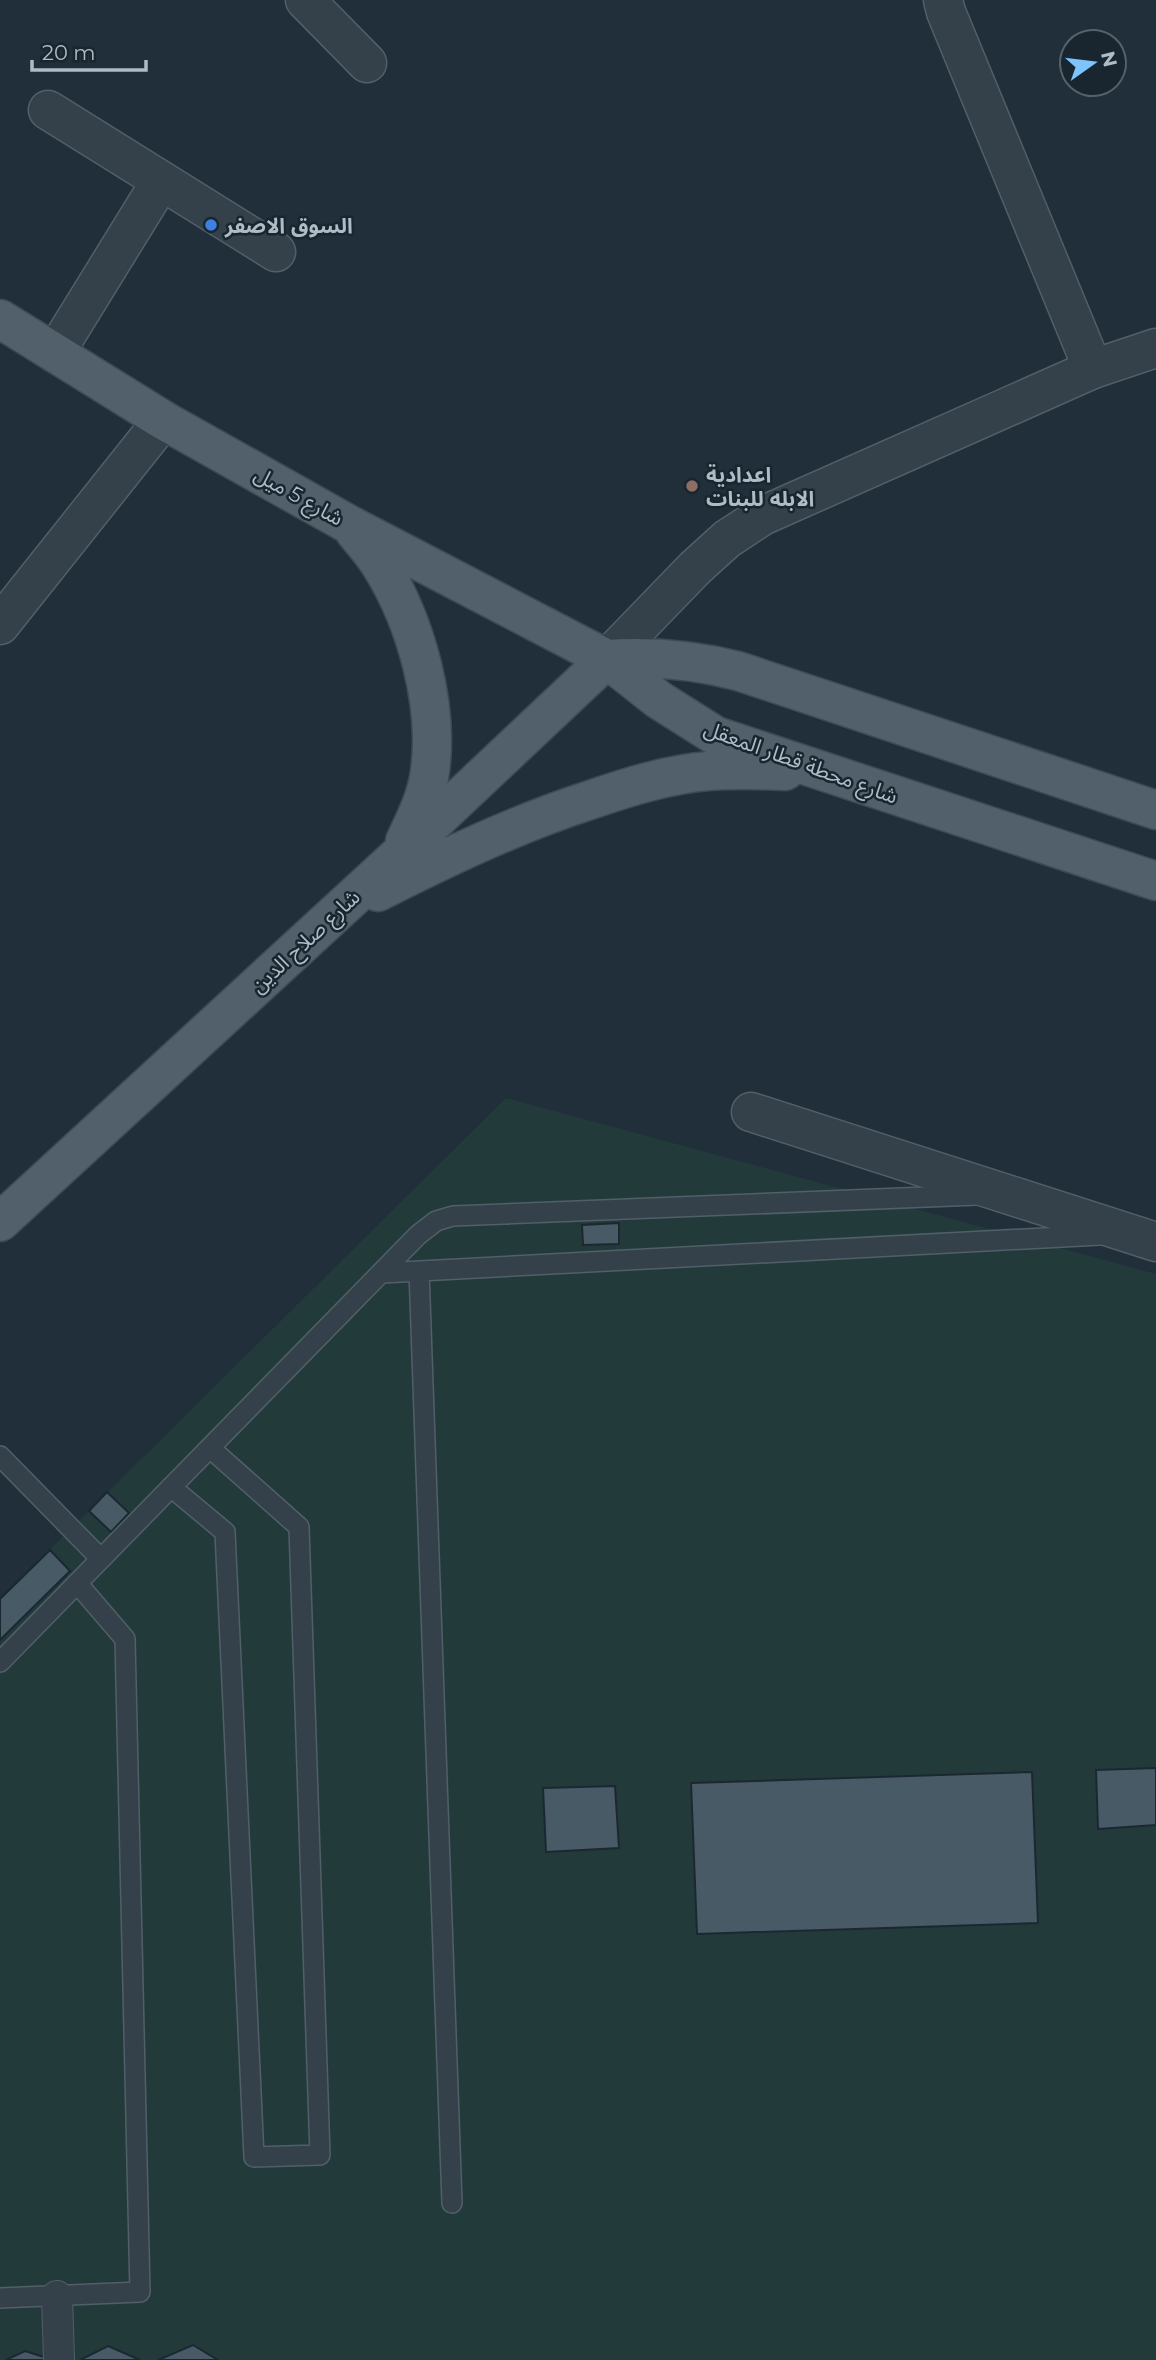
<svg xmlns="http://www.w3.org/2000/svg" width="1156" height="2360" font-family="Montserrat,'Noto Sans Arabic',sans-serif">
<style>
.green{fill:#223b3a}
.building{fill:#485a66;stroke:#1b2831;stroke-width:2}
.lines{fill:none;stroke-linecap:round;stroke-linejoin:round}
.service-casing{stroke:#515f68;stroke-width:22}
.pedestrian-casing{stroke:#515f68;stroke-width:32}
.minor-casing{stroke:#515f68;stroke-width:41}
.tertiary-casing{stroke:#515f68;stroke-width:41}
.primary-casing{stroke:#3d4a54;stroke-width:41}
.service{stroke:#34414a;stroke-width:19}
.pedestrian{stroke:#34414a;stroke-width:30}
.minor{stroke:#34414a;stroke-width:38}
.tertiary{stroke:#34414a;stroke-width:38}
.primary{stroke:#51606a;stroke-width:38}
.shop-dot{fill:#3f7fe0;stroke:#19262f;stroke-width:2.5}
.education-dot{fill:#8d6e63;stroke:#19262f;stroke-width:2.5}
.labels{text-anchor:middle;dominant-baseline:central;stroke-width:5;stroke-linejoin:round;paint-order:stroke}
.poi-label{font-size:21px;font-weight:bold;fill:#aebcc7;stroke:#19262f;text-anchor:start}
.street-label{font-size:21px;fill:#aebcc7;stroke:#19262f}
</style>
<rect width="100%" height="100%" fill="#202f3a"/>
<path class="green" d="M506,1098L1156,1274V2360H0V1599Z"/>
<path class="building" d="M619,1223V1244L583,1245L582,1225Z
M107,1492L129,1513L111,1532L89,1511Z
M50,1550L70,1571L0,1640V1599Z
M1156,1768V1825L1098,1829L1096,1770Z
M1032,1772L1038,1923L697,1934L691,1783Z
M615,1786L619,1848L546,1852L543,1788Z
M193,2345L218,2360H158Z
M108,2346L140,2360H80Z
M25,2351L53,2360H6Z"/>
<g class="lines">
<defs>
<path id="service" d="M419,1271L452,2203
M382,1273L1100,1235
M0,1456L101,1559
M171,1487L225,1532L254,2157L320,2155L299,1527L210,1448
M0,1662L418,1235L436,1221L453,1216L977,1195
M0,2298L140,2292L125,1639L77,1583"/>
<path id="pedestrian" d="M57,2296L59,2360"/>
<path id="minor" d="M305,0L367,63
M943,0L946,12L1093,369
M48,110L276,252
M55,353L161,181
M0,625L163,420
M751,1112L1156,1242"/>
<path id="tertiary" d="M607,659L695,568L727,539L762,516L1093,369L1156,348"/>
<path id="primary" d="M0,319L163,420L350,525L607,659L659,700L716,736L1156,881
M355,532C364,543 374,554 381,566C416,622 439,705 430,771C427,796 416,818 405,841
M607,659C653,656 694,660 738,671L1156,810
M378,892C447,857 516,824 590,800C628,787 669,774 709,771C734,769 760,770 785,771
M0,1222L399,855L607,659"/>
</defs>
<use href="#service" class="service-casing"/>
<use href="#pedestrian" class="pedestrian-casing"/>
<use href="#minor" class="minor-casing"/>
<use href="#tertiary" class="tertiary-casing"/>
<use href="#primary" class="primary-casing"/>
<use href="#service" class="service"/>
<use href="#pedestrian" class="pedestrian"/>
<use href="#minor" class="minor"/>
<use href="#tertiary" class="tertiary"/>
<use href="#primary" class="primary"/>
</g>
<circle class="shop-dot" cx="211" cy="225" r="7"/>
<circle class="education-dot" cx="692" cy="486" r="7"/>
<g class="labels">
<g class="poi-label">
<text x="225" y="225">السوق الاصفر</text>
<text x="706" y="474">اعدادية<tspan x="706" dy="24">الابله للبنات</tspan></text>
</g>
<g class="street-label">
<text transform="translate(299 496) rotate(29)">شارع 5 ميل</text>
<text transform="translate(801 762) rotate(20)">شارع محطة قطار المعقل</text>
<text transform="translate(305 941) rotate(-43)">شارع صلاح الدين</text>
</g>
</g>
<g transform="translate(1093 63) rotate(76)"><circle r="33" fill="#19262f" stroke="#55626c" stroke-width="2"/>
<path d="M0-5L12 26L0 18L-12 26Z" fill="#7dc4fc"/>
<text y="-10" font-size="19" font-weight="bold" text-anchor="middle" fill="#aebcc7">N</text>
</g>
<path d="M32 60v10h114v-10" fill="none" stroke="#aebcc7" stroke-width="3.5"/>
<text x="42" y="60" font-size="21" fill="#aebcc7" stroke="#19262f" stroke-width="5" paint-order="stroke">20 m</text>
</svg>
